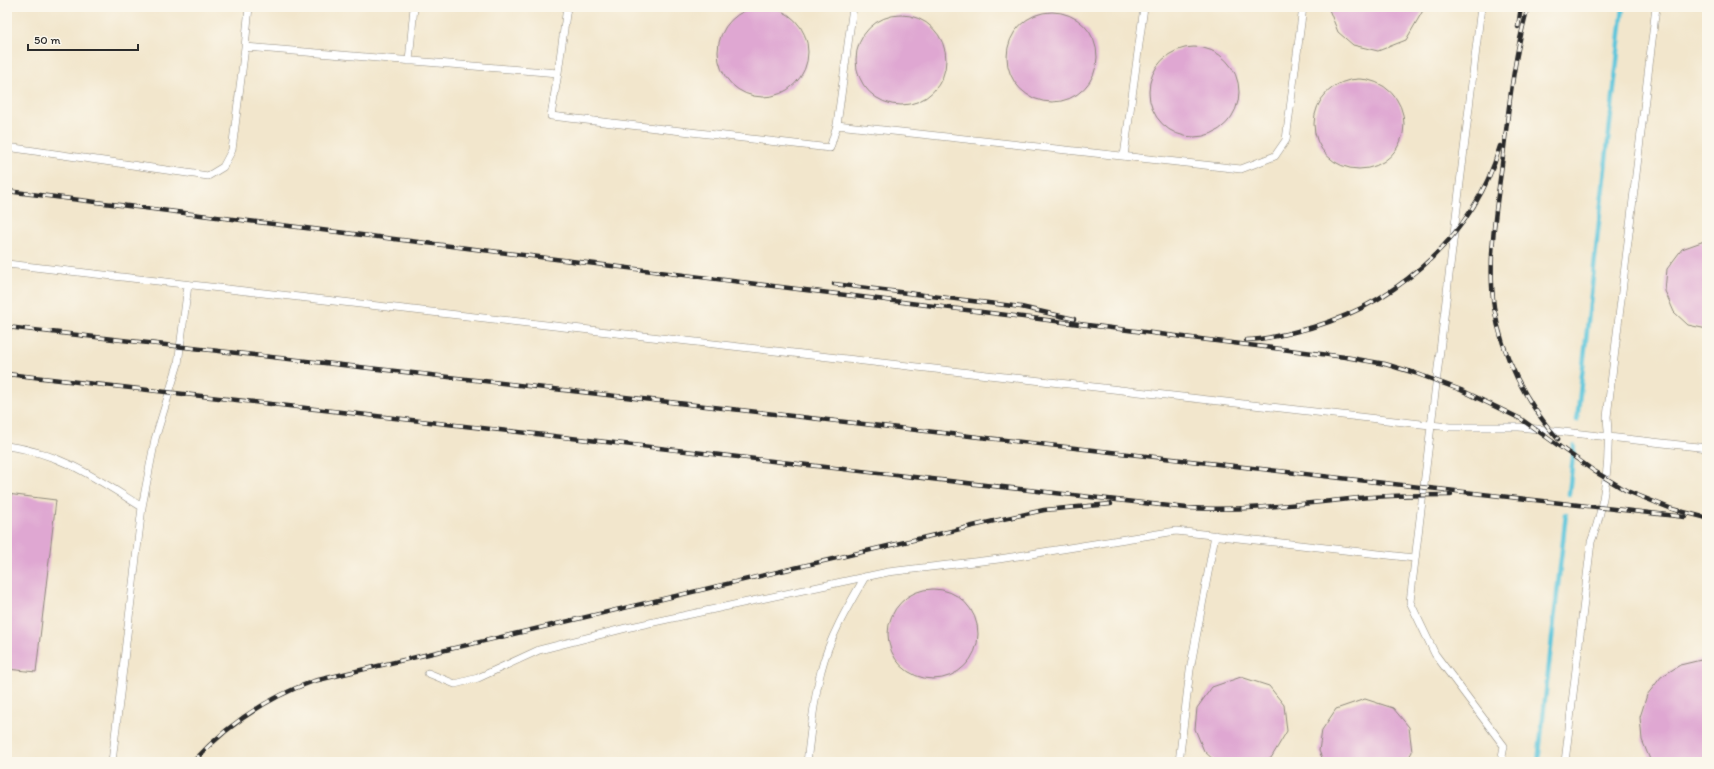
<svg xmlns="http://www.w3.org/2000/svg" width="1714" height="769" font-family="Itim,sans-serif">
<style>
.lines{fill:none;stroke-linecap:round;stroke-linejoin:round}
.stream{stroke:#5fc6db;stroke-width:4.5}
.building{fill:#dfa7d2}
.service-casing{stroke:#8e887c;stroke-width:8}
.service{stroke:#fff;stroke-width:7}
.rail-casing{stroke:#2b2b2b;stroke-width:4.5}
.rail{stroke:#fbf7ec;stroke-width:3;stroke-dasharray:9;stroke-linecap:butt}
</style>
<rect width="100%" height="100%" fill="#fbf7ec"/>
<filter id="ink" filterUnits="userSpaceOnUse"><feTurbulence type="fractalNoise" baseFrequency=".025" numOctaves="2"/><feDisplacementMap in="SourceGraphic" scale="8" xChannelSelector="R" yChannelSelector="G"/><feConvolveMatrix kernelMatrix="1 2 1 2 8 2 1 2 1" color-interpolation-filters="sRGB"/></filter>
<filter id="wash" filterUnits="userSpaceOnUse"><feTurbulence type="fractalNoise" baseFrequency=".012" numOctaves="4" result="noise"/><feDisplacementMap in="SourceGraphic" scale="16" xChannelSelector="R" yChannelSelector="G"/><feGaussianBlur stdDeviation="0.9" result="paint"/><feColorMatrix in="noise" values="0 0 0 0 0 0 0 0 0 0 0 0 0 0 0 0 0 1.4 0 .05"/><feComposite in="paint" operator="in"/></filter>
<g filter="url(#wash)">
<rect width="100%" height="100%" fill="#f2e6cc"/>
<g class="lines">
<path class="stream" d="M1577,420L1623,7
M1569,494L1574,446
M1538,762L1566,514"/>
</g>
<g id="blocks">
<path class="building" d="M718 52a45 45 0 1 1 90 0a45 45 0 1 1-90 0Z
M1328,7H1425L1406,40L1378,51L1353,45L1338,32Z
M1007 57a45 45 0 1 1 90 0a45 45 0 1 1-90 0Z
M856 60a45 45 0 1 1 90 0a45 45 0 1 1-90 0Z
M1149 92a45 45 0 1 1 90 0a45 45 0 1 1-90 0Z
M1314 124a45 45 0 1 1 90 0a45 45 0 1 1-90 0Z
M1707,240V329L1688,325L1674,312L1665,291L1667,269L1682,249Z
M7,494L56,500L36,672L7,669Z
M888 634a45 45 0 1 1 90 0a45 45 0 1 1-90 0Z
M1701,660L1707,661V762H1651L1642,740L1640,717L1647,695L1661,677L1680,665Z
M1241,677L1269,686L1284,705L1287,731L1271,758L1262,762H1216L1204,751L1195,729L1197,708L1212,687Z
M1365,699L1393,708L1409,727L1412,752L1406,762H1324L1319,751L1322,730L1336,709Z"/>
</g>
</g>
<g filter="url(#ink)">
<use href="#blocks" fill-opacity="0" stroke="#8e887c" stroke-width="1"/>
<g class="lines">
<defs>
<path id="service" d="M249,7L245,47L558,73L551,116L830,148L837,125L1241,169L1275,156L1286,140L1303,7
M1481,7L1410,602L1435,654L1504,746L1501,762
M409,61L414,7
M558,73L567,7
M837,125L853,7
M7,147L208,176L223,167L232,150L245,47
M1124,156L1144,7
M7,264L1430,425L1450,427H1519L1707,448
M7,446C61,453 97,479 142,507
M428,673L455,684L478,678L539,650L626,628L888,572L999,559L1176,531L1414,558
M112,762L142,507L155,439L178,364L188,285
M807,762C811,732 813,701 821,671C829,638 848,606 865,577
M1179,762L1190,670L1215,535
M1565,762L1591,542C1605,506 1611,456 1607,417L1656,7"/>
</defs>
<use href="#service" class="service-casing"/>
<use href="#service" class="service"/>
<defs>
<path id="rail" d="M1528,7C1514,56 1509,106 1503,156C1497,206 1487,258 1494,307C1502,356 1526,403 1558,439
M1518,27L1521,7
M7,191L1192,338L1345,357L1385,364L1415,373L1461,390L1521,419L1594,471L1627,491L1672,509L1707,518
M834,284L1021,307L1074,319
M7,327L1685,517
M1246,340C1262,340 1278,336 1294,332C1388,311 1473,241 1500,146
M7,374L1187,508C1247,511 1300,504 1359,498C1390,495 1420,495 1451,495
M193,762C227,725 266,698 314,681L994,521L1044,510L1111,504"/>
</defs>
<use href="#rail" class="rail-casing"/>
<use href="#rail" class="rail"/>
</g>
</g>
<rect width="1714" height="769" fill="none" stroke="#fbf7ec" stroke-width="24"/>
<path d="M28 44v6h110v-6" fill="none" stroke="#2b2b2b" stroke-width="2"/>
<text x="34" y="44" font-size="12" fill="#2b2b2b" stroke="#fbf7ec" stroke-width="3" paint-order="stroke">50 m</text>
</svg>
